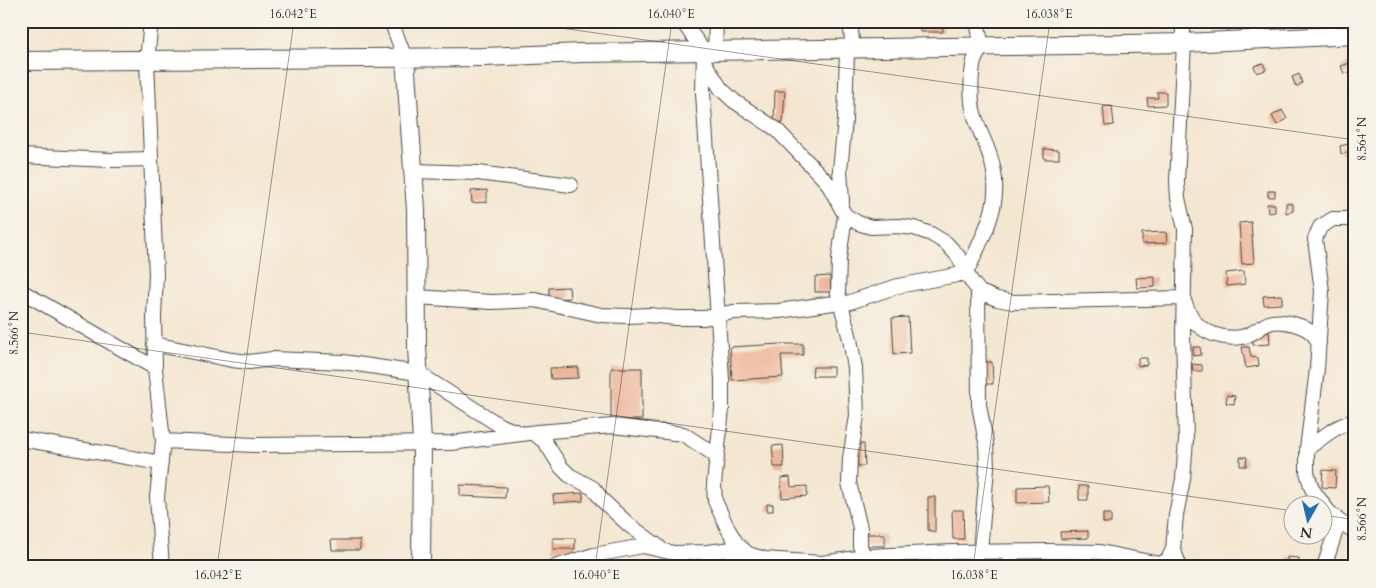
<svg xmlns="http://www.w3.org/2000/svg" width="1376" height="588" font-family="Cardo,serif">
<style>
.building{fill:#edb699}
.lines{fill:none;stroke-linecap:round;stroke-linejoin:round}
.minor-casing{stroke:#494744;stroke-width:16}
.tertiary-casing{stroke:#494744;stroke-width:20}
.minor{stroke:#fff;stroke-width:14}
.tertiary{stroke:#fff;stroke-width:18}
.ticks{fill:none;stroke:#2b2b2b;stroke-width:1;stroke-opacity:0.45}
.neatline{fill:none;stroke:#2b2b2b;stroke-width:2}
.ticks-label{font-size:12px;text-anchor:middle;fill:#2b2b2b}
</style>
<rect width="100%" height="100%" fill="#f7f3e8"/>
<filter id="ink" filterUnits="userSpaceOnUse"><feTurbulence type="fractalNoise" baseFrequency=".02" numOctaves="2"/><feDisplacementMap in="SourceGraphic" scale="10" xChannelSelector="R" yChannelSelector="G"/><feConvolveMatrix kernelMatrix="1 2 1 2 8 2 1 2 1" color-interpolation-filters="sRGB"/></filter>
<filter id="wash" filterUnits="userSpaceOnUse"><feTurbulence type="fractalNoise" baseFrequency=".0096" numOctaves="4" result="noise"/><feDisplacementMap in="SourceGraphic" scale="20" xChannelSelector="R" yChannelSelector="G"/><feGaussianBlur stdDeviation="1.12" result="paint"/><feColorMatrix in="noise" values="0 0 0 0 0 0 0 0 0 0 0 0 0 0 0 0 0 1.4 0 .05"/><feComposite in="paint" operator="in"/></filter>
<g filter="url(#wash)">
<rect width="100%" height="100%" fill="#f4e7d1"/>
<g id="blocks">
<path class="building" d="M920,23H942L943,32H920Z
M1263,63L1266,70L1257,73L1254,66Z
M1350,63L1352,72L1344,74L1341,66Z
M1299,74L1302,83L1296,87L1292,77Z
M775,91H785L783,123L774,122Z
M1157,92H1166V105L1148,106L1147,98H1158Z
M1112,106L1114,125L1105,126L1103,107Z
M1282,110L1287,119L1277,125L1272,116Z
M1349,144L1350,152L1341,154L1340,146Z
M1044,149L1059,150V159H1044Z
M487,190V202L472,203L471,191Z
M1268,191H1275V197H1268Z
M1286,203L1293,204V211L1286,213Z
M1267,204H1275V212L1268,213Z
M1251,222L1254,263L1242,264L1239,223Z
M1166,232L1167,243L1142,244V233Z
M1244,271L1245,284L1227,286L1226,273Z
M830,276L831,292H815V277Z
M1155,277V287L1137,288L1136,278Z
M569,287L570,298L549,299V288Z
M1282,295V304L1264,305L1263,296Z
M908,317L910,353L894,354L892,318Z
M1269,332L1270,344L1253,345L1252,334Z
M781,344H803V355H781L783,377L732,380L730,347Z
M1193,347H1200L1201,355L1193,356Z
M1242,347H1249L1251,357L1258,358L1259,366L1246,368Z
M1138,358H1147V365L1138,366Z
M984,362H992L993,384H984Z
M1192,364L1202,365V371H1193Z
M578,367V378L551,379L550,368Z
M813,367H833V376H812Z
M611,368H642V420H611Z
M1227,395L1235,396L1234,404L1226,403Z
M857,444H864L865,466H858Z
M783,445L784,467H774L772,446Z
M1240,457H1247L1246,466H1240Z
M1323,470L1336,471L1335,488L1322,487Z
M790,477L791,487L807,486V496L782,498L781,478Z
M460,485L506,487L505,498L460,496Z
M1048,486L1049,502L1017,503V487Z
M1079,486H1088V500H1079Z
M583,493V501L554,503L553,495Z
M928,497H935V532L928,530Z
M767,504H773V511H767Z
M952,510H963L964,539H953Z
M1103,514H1111V523H1103Z
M1088,531V538L1061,539L1060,532Z
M865,534H885V546H860Z
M553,538H575V549H553Z
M331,540H360V550H332Z
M1287,557L1299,558V567H1287Z
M941,564H961V567H941Z"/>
</g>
</g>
<g filter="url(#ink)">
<use href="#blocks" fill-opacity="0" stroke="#494744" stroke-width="1"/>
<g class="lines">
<defs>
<path id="minor" d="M151,21L147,61L156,275L154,316L155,368L163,441L157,497L162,567
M391,21L405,58
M682,21L704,51L703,93L722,379V409L714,484L715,501L728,529L737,544L748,554L765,559L822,563L870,556L952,552L1049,551L1100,552L1160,564L1168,560L1173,549L1176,515L1183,479L1186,440L1183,336L1185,229L1178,198L1177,181L1184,43L1182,21
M850,21L853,50
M715,51L716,21
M704,62L721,89L734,101L776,129L827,182L845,215L858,223L871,227L898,226L914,228L931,234L946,243L958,256L971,281L980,292L997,299L1013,302L1183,298
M21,156L111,160L151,159
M414,171L478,173L571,185
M842,202L840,170L845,120L847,50
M845,215L839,259L838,293L850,339L855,368L857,416L850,458L849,483L860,528V546L864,556
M1355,219H1333L1320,227L1315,239L1322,291L1317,369L1307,449V472L1312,489L1328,511L1339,521L1355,532
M978,290L979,405L986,443L987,468L980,552
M21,291L155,368
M417,297L492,302L535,300L601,315L627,316L649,315L676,318H704L733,312L779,311L840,302
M1184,301C1187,308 1190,316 1195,322C1207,336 1235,343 1252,333C1259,329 1264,324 1272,322C1284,320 1304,325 1313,334C1315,336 1317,340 1319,343
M841,305L898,286L957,275L965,272L970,265C988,225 1005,198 989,153C983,136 974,122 972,103C971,90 971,74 974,61C976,57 979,52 981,47C982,40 977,29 978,21
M154,344L232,360L249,362L273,359L343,362L418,373L499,425L523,434
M534,433L545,442L561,467L569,475L593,488L603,501L629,525L659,547
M21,439L161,463
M163,441L255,445L451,443L537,432L613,426L683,434L717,456
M1307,449C1322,438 1336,425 1355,421
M1173,549L1180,567
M555,567L594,555L643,546L674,553L707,552L741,548L735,567
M1009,567L1014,552
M1324,567L1339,521"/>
<path id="tertiary" d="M405,58L416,210L417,346L422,443L421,567
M21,61L483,57L582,53L1184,43L1355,35"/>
</defs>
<use href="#minor" class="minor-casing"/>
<use href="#tertiary" class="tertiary-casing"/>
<use href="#minor" class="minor"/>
<use href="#tertiary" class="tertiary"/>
</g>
</g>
<path class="ticks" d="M511,21L1355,140M21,332L1294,511M1324,515L1355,520M217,567L294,21M595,567L672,21M973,567L1050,21M1352,567L1355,544"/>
<rect width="1376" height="588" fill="none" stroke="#f7f3e8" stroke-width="55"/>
<g transform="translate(1308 520) rotate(188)"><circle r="24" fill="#f7f3e8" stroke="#a5a39c"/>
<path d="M0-4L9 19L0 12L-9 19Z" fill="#1f6fb2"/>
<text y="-8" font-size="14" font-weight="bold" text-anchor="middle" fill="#2b2b2b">N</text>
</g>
<rect x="28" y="28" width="1320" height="532" class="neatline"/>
<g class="ticks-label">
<text x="293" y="18">16.042°E</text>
<text x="671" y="18">16.040°E</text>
<text x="1049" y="18">16.038°E</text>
<text transform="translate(1362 139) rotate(-90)" y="4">8.564°N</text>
<text transform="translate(14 333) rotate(-90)" y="4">8.566°N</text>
<text transform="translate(1362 519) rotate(-90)" y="4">8.566°N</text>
<text x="218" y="579">16.042°E</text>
<text x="596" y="579">16.040°E</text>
<text x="974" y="579">16.038°E</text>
</g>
</svg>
